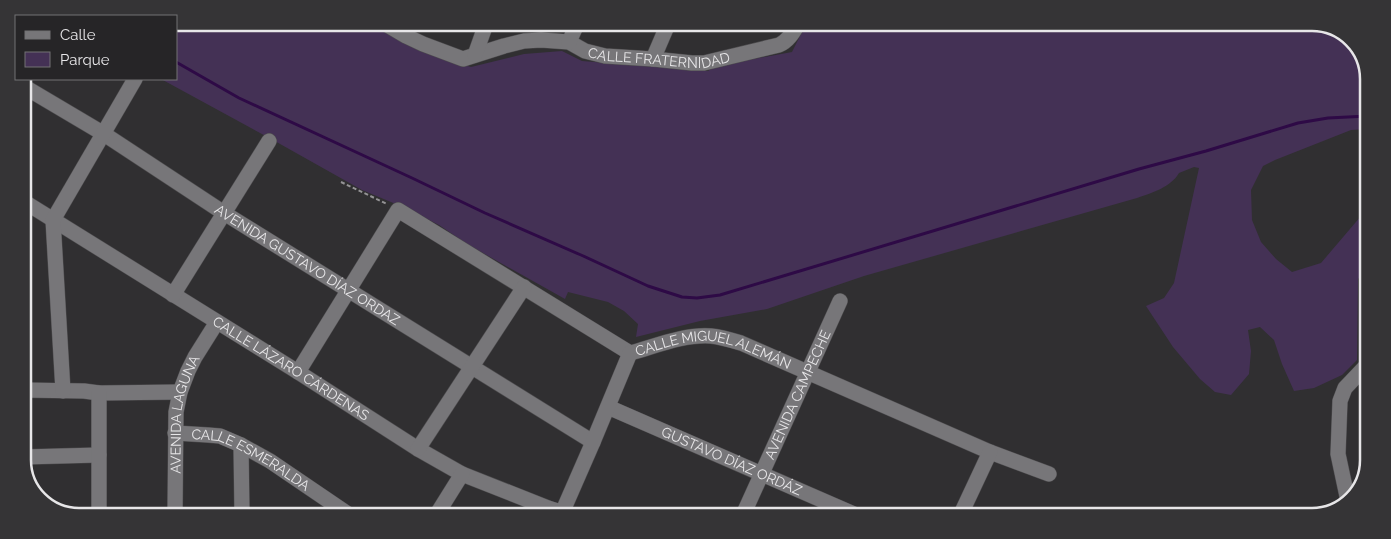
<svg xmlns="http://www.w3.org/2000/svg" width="1391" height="539" font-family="Raleway,sans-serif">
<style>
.green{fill:#443155}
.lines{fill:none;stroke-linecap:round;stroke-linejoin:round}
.stream{stroke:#2e0a46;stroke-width:3}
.minor-casing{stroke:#4e4d4f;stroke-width:16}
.path{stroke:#949395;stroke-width:2;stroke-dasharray:4 2.5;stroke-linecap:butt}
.minor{stroke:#777679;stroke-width:15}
.labels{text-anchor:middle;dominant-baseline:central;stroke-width:4;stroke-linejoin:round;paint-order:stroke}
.street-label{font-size:14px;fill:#e7e6e8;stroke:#262527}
.rim{fill:none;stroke:#e7e6e8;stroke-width:2.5}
</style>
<rect width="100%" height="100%" fill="#302f31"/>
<path class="green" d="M176,23H374L390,33L464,65L471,67L524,54L562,51L582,61L708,71L715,66L792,52L806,24L1330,26L1357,45L1368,75V129L1351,130L1275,160L1263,166L1251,190L1252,220L1261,242L1276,259L1292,272L1321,263L1367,209V269L1358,279L1357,360L1342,375L1314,388L1294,391L1282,364L1274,340L1260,327L1248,330L1251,351L1249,374L1231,395L1215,392L1200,379L1173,347L1146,306L1164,298L1174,283L1199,168L1194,167L1179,173C1171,187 1152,193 1137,198L864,276L767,309L700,321L636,337L638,324L624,311L608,302L568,292L565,299L467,244L439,225L403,207L362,190L273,140L161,79H176Z"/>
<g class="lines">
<path class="stream" d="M176,62L239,98L412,178L485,213L581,255L648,286L682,297L697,298L720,295L1139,169L1206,151L1298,123L1328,118L1368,116"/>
<defs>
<g id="minor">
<path id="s1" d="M384,23L406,36L423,44L463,59L504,46L524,41L541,40L569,42L585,51L605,56L653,59L692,63H704L779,45C788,41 793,33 798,24"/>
<path d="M569,42L577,24"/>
<path d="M475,55L486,24"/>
<path d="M653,59L668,24"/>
<path id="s2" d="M23,86L104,134L224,213L593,442"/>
<path id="s3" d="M23,201L298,372L418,449L462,474L548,508L570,515"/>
<path d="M173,295L269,141"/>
<path id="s4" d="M298,372L398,210L630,353C656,346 684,334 711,336C721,337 731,340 741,343L990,452L1049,474"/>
<path d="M23,390L84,391L99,393L180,392"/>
<path d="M63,391L53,220L135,79"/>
<path id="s5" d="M608,407L856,515"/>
<path id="s6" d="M175,433L208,435L220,436L241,445L270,461L348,514"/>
<path d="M241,445L242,514"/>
<path d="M418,449L524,287"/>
<path d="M23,457L99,455"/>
<path d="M1348,501L1338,454L1340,401L1345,388L1366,366"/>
<path d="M562,513L593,442L630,353"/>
<path d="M99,514V393"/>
<path id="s7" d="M175,514L176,412L180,392L188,371L195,357L217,322"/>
<path d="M437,514L462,474"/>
<path id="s8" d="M743,515L840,301"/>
<path d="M960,516L990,452"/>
</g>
</defs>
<use href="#minor" class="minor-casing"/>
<path class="path" d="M341,182L387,204"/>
<use href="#minor" class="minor"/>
</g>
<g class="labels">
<g class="street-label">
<text stroke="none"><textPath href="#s1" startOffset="289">CALLE FRATERNIDAD</textPath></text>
<text stroke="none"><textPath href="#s2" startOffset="336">AVENIDA GUSTAVO DÍAZ ORDAZ</textPath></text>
<text stroke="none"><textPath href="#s4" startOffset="550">CALLE MIGUEL ALEMÁN</textPath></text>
<text stroke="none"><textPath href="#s3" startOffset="316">CALLE LÁZARO CÁRDENAS</textPath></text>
<text stroke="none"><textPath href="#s8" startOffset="132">AVENIDA CAMPECHE</textPath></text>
<text stroke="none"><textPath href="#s7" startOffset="101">AVENIDA LAGUNA</textPath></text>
<text stroke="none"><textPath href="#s5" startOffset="135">GUSTAVO DÍAZ ORDÁZ</textPath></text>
<text stroke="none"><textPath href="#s6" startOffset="82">CALLE ESMERALDA</textPath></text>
</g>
</g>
<path d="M0 0H1391V539H0ZM79 31H1312A48 48 0 0 1 1360 79V460A48 48 0 0 1 1312 508H79A48 48 0 0 1 31 460V79A48 48 0 0 1 79 31Z" fill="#353436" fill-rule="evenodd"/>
<path class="rim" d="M79 31H1312A48 48 0 0 1 1360 79V460A48 48 0 0 1 1312 508H79A48 48 0 0 1 31 460V79A48 48 0 0 1 79 31Z"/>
<rect x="15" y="15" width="162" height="65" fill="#262527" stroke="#737274"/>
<rect x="25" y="31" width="25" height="8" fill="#777679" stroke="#737274"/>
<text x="60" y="40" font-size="15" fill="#e7e6e8">Calle</text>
<rect x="25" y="52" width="25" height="15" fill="#443155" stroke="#737274"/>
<text x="60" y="65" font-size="15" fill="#e7e6e8">Parque</text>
</svg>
